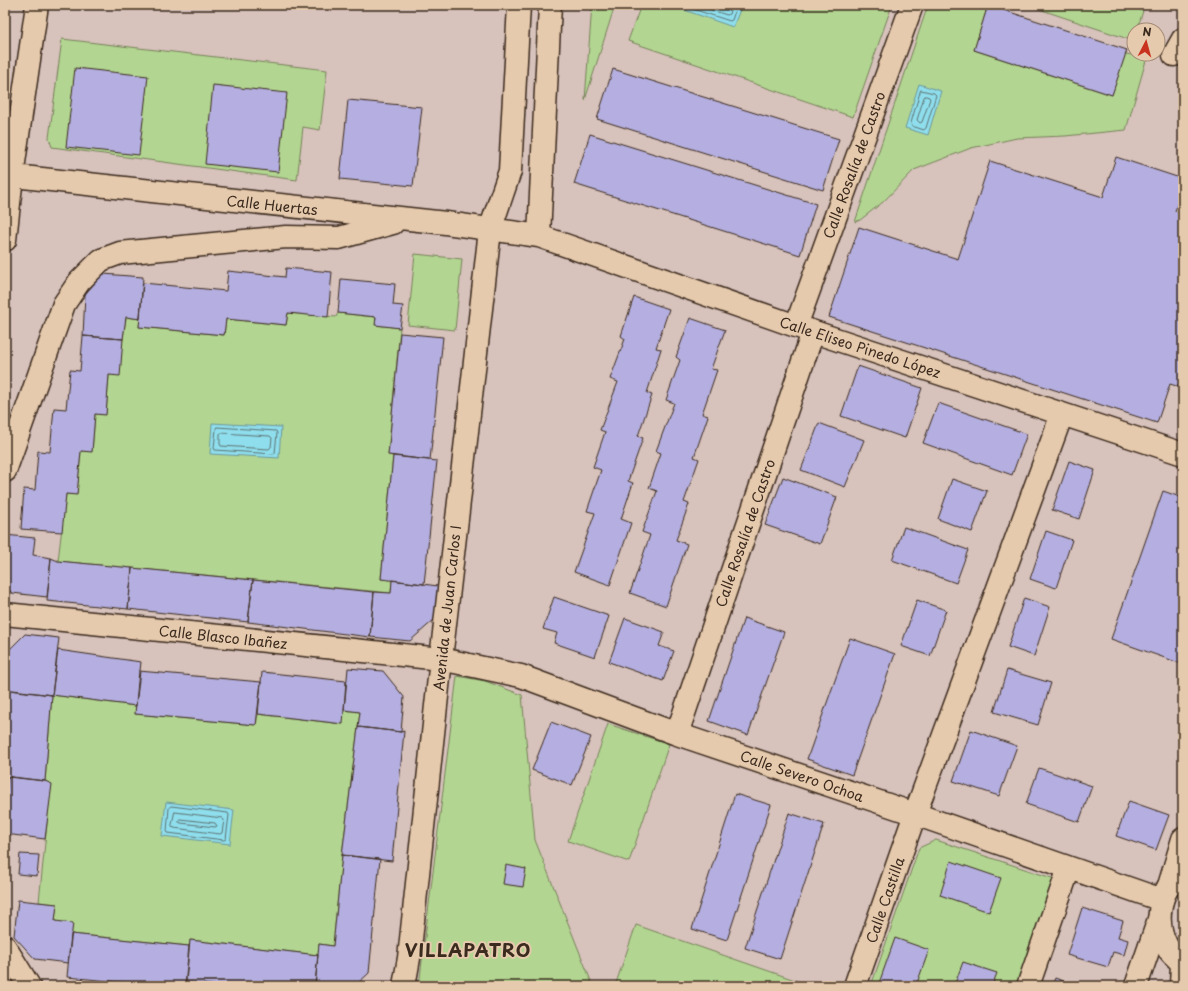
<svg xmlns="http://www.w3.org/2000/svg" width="1188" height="991" font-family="'Playpen Sans',sans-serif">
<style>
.green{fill:#b2d691;stroke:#768058}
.water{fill:#8fdeed;stroke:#6d969a}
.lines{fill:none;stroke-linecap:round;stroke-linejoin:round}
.shore{stroke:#5d7271;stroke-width:1}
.building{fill:#b4afe0;stroke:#3b2a1e}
.minor-casing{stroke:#3b2a1e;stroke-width:25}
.primary-casing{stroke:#3b2a1e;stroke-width:25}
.minor{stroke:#e6caad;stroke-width:22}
.primary{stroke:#e6caad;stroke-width:22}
.labels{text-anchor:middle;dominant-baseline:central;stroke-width:4;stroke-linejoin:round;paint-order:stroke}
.street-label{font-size:14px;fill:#3b2a1e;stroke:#e6caad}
.district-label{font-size:18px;font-weight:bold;letter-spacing:1px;fill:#3b2a1e;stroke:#e6caad}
</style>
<rect width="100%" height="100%" fill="#d7c2bc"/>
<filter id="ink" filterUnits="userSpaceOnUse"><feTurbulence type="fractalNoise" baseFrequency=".025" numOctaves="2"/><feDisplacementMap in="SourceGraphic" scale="8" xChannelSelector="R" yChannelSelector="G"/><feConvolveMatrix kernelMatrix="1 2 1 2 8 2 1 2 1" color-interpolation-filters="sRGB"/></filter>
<g filter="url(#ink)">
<path class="green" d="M592,5H615L585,100Z
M641,5H892L853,117L628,41Z
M928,5H988L974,50L1112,95L1125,54L1147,57L1126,130L1065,136L1017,138L971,148L914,170L883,202L860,220L855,222Z
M1027,5H1124L1143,11L1137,30H1134V41Z
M62,39L327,70L320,130L303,127L297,180L52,147L49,138Z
M415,254L462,259L455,330L408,325Z
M288,313L336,317L338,313L376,317V325L400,328L388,455L393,456L381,579L392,580L391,593L58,561L66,494H77L81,451H92L95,414H106L109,375L123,339L126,317L140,319L139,327L224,335L226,319L286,325Z
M457,676L485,681L522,695L535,840L593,986H419Z
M52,695L136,706L135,714L256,725L258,714L342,724L344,710L360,712L342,855L333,946L319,944L318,955L190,940L189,946L71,934L55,921L57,904L39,902L51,784L45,781Z
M608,724L669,744L629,862L568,841Z
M936,840L1052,878L1055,882L1019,986H871L919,848Z
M636,925L812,986H615Z"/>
<path class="water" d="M670,5H742L733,27Z
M919,84L941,91L928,135L905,128Z
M212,423L281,427L279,458L210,454Z
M166,802L234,810L230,844L162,836Z"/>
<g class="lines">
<path class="shore" d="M680,5L730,21L732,20L737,5
M696,5L727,15L729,14L732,5
M921,90L934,93L936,95L926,128L924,130L912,126L911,124Z
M926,96L929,97L930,99L922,122L920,123L917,120L924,97Z
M217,427L276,431L277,433L275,453L274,454L215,450L214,448L216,429Z
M222,433L270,436L272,438L271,447L269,449L221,446L220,444V434Z
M171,806L228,813L229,815L226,839L224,840L168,833L167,831L169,808Z
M175,812L222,818L224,820L222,833L220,834L174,828L172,826Z
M180,819L215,823L217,826L215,827L181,823L179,822Z"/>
</g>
<path class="building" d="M988,5L1127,50L1112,95L974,50Z
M75,68L148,76L139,155L66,147Z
M613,69L839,139L823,190L597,119Z
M213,85L287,93L278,172L205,164Z
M348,100L422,107L413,186L340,179Z
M590,134L816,204L800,255L574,184Z
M1116,157L1183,179V188L1175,211L1183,214V388L1170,384L1157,423L829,317L859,227L958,259L990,161L1103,197Z
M286,268L332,272L328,317L288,313L286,325L226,319L224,335L139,327L143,283L226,291L228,271L285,277Z
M103,274L143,277L140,319L126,317L123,339L83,336L85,294Z
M341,279L395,284L393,305L403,306L400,328L375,325L376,317L338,313Z
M634,297L669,309L656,348L661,349L647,393L652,395L638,436L643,438L628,481L633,483L621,519L631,523L610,585L574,572L595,513L587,511L601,470L593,467L605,432L600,430L618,382L610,379L625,339L621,336Z
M690,318L725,330L711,369L717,370L702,414L708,416L694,457L699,459L684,502L689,504L676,540L687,544L666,606L630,593L650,535L642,532L657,491L649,488L661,453L656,451L674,403L666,400L680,360L676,357Z
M400,333L443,337L430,460L388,455Z
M83,336L123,339L120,376L109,375L106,415L95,414L92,452L81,451L77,495L66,494L62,532L21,529L24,489L35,490L38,451L50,452L54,408L66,409L70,370L80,371Z
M858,366L922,388L905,438L841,416Z
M938,403L1027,434L1012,475L923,443Z
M819,423L864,440L845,487L801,470Z
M393,456L437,461L424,584L381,579Z
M1069,461L1095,470L1079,519L1052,510Z
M783,477L837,497L820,544L765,525Z
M952,479L987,491L972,532L938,519Z
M1163,491L1183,498L1182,664L1111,639Z
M904,527L968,550L956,583L892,560Z
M1046,531L1072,540L1056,588L1030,579Z
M5,535L35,538L33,555L51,558L47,597L12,593L5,586Z
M51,558L58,561L132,568L128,609L47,601Z
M132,568L253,580L248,622L128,609Z
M253,580L374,592L370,637L248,622Z
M392,580L438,586L435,619L410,641L370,637L374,592L391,593Z
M554,597L609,616L595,657L554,643L557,633L543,629Z
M1024,598L1050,607L1034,656L1008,647Z
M917,600L946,610L930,656L901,646Z
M625,618L664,632L659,646L674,651L663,681L609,662Z
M744,618L784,632L748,735L709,721Z
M25,634L59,638L52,695L5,689V654Z
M850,638L895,654L852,775L807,759Z
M58,650L141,662L136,706L52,695Z
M348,668L383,671L404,697L401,732L358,727L360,712L344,710Z
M1007,670L1051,683L1038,725L994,712Z
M139,671L261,682L256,725L135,714Z
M262,672L346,681L343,724L258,714Z
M8,690L52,695L45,781L5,776V714Z
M551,722L591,737L572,785L532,770Z
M358,727L401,732L404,731L392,861L342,855Z
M971,730L1017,746L999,796L953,781Z
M1039,768L1092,786L1079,822L1026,804Z
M8,777L45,781L52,784L45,839L5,834V803Z
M735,794L771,805L727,940L692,929Z
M1129,801L1169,815L1156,850L1116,836Z
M789,813L824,824L780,959L745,948Z
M20,854L39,855L37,876L18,874Z
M342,855L380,859L369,973L355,986L315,985L319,944L333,946Z
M951,861L1001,878L989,912L940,895Z
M506,865L526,869L523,887L503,884Z
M18,900L57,904L55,921L73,923L68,963L35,959L14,936Z
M1082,908L1123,921L1118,937L1128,940L1124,955L1113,952L1108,967L1067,955Z
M71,934L189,946L185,986H162L67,977Z
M895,938L929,950L916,986H878Z
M190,940L318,955L315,986H220L186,982Z
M963,962L997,973L992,986H954Z
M1055,978L1077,986H1052Z"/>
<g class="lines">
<defs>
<path id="minor" d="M1174,55L1183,39
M5,175L446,223L539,236L796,326L1183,454
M539,236L550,5
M5,240L12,176L37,5
M796,326L912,5
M5,471L64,304L79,282L101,260L120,253L286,237L339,238L393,223
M5,614L441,659L521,676L677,734L915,814L1162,900
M677,734L813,332
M1169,886L1183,839
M5,947L29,986
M404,986L409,958L441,659L490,230L510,171L519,5
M855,986L915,814L1062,414
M1028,986L1069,868
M1136,986L1159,919"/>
<path id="primary" d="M1183,873C1157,889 1153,926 1170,951C1173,955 1179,960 1183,964
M1181,986L1182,963"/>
</defs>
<use href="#minor" class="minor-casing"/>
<use href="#primary" class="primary-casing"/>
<use href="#minor" class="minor"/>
<use href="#primary" class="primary"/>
</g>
</g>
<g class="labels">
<g class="street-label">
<text transform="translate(854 165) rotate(-70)">Calle Rosalía de Castro</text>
<text transform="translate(272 205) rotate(6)">Calle Huertas</text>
<text transform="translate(860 347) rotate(18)">Calle Eliseo Pinedo López</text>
<text transform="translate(745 533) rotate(-71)">Calle Rosalía de Castro</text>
<text transform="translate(447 608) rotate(-84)">Avenida de Juan Carlos I</text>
<text transform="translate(223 637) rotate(6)">Calle Blasco Ibañez</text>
<text transform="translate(802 776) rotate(19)">Calle Severo Ochoa</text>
<text transform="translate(885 900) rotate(-71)">Calle Castilla</text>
</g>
<g class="district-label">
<text x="468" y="949">VILLAPATRO</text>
</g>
</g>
<rect width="1188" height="991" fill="none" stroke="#e6caad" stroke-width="20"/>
<rect x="10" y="10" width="1168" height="971" fill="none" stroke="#3b2a1e" stroke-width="1.5" filter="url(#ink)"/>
<g transform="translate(1146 42) rotate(6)"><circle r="19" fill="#e6caad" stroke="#a28a74"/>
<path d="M0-3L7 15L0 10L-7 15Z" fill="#c8321e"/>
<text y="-6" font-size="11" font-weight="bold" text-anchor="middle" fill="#3b2a1e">N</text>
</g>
</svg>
